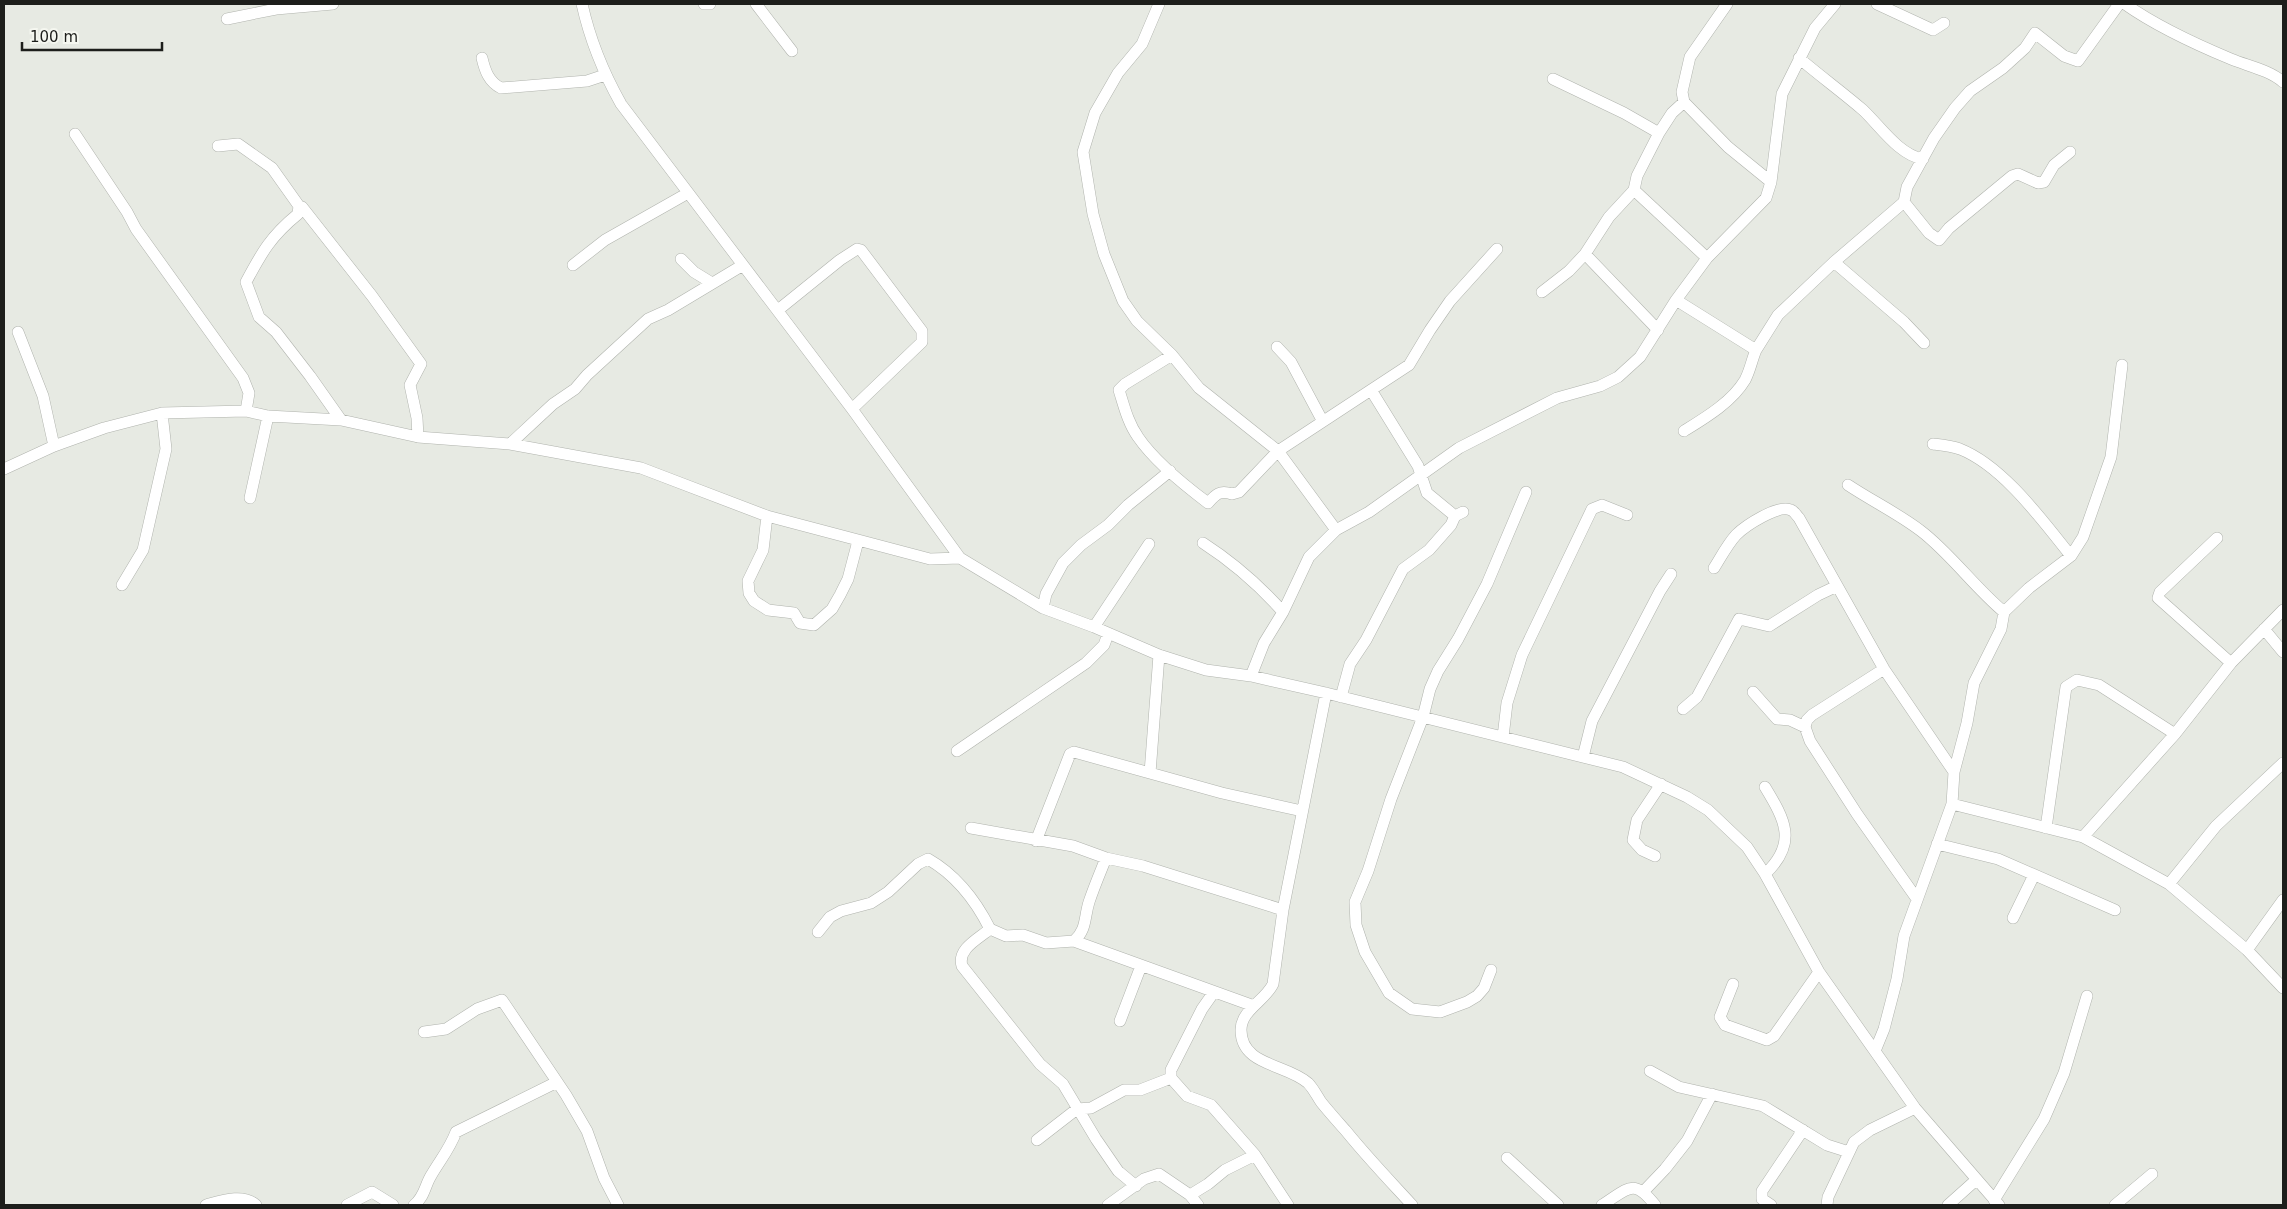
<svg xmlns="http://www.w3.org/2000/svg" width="2287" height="1209" font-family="'DejaVu Sans',sans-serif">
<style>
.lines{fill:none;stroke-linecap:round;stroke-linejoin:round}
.minor-casing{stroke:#b0b3ad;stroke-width:12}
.minor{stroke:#fff;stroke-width:11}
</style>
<rect width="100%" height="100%" fill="#e7eae3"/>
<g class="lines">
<defs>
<path id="minor" d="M582,4C590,40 603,72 621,104L852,409L960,558L1043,608L1094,627L1159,655L1206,670L1251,676L1326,693L1623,767L1687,797L1708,810L1747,847L1765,874L1819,972L1915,1108L1999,1205
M704,4H710
M756,4L792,51
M1159,4L1142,44L1118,73L1095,113L1083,152L1093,214L1104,254L1123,301L1137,321L1172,355L1199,388L1278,451L1336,530
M1727,4L1690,57L1682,92L1684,102L1728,147L1771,182
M1877,4L1933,30L1944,23
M2125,4C2156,26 2195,44 2231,59C2248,66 2269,70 2283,82
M227,19L276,9L333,4
M482,58C485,71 489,82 501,88L587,81L605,75
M1799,58C1820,76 1842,92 1863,110C1880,126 1899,155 1923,159
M1553,79L1624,113L1659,133
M75,134L127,212L136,229L243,378L249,393L246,411
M218,146L238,144L272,168L299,206L298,214C271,236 262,252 246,282L259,317L276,332L310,376L341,420
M1634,190L1707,258
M1904,202L1929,233L1939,240L1949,228L2012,176L2018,174L2038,183L2044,182L2054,165L2070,152
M299,206L302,207L372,296L421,364L410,385L417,418L418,437
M1585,254L1658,330
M681,259L694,272L712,283
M1834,262L1904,322L1924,343
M573,265L605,240L688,193
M1542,292L1569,271L1585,254L1609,217L1634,190L1637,176L1659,133L1672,113L1684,102
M1676,300L1756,350C1752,359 1750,371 1745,380C1732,402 1705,418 1684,431
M778,310L840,260L857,249L861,250L922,331V342L852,409
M18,332L43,396L54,446
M1277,347L1291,362L1322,420
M1756,350L1778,315L1834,262L1904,202L1907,187L1934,138L1955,108L1970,91L2003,68L2025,48L2035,33L2064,56L2078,61L2119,4
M1172,355L1125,384L1119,390C1124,406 1128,423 1138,437C1155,462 1184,485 1208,503C1216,494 1220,490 1232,494L1239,492L1278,451L1409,365L1430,330L1450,301L1497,249
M1371,390L1418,466L1427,493L1455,516
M510,444L553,404L575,389L587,375L648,319L668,310L743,265
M1933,444C1941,445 1951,446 1960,449C2003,466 2042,520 2071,556
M4,469L54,446L104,428L162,413L246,411L268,416L341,420L418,437L510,444L641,468L767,516L930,559L960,558
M1848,485C1872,501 1899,514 1921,531C1951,554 1974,587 2004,612
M250,498L268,416
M767,516L763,550L748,581L749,593L754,601L768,610L794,613L800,623L814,625L832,609L840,595L848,579L858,541
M2217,538L2160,592L2158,598L2231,663
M1203,543C1234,563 1259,585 1283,612
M1714,568C1721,557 1727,545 1736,535C1745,526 1778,504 1791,510C1794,511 1797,516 1799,518L1884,669L1954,772
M122,585L143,550L166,449L162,413
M1043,608L1046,594L1063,563L1081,545L1108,525L1128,505L1170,471
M1094,627L1149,544
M2264,629L2283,652
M1884,669L1812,715L1807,720L1805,727L1810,741L1857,814L1917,899
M1251,676L1264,643L1283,612L1309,557L1336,530L1369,512L1459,448L1557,398L1600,386L1618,377L1640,357L1676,300L1707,258L1766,198L1771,182L1782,94L1815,28L1835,4
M1753,692L1777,719L1790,720L1805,727
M1326,693L1283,910L1273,984C1265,1001 1241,1010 1241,1030C1241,1066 1287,1064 1308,1083C1313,1088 1317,1096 1321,1102C1329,1112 1338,1122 1346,1131C1367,1157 1390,1181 1412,1205
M1341,697L1350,664L1366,640L1403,569L1429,550L1451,525L1455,516L1463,512
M1683,709L1697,697L1739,619L1769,626L1818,595L1837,586
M1503,737L1507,703L1522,655L1592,509L1602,505L1627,515
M957,751L1086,663L1104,645L1108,634
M1583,757L1592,721L1660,591L1671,574
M1150,773L1159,655
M1765,787C1785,820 1798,843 1765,874
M1952,804L2083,837L2169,884L2247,950L2283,988
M971,828L1073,846L1106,858L1143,866L1283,910
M2046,828L2066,687L2077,680L2099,685L2175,734
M2083,837L2175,734L2231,663L2283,610
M1036,841L1070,754L1074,752L1222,793L1302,811
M1937,844L1998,859L2115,910
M1655,856L1642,850L1633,840L1637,820L1661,784
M2169,884L2216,826L2283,763
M2013,918L2034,875
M990,929C978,939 957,949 962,966L1040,1064L1063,1084L1096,1139L1118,1171L1136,1186
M818,932L830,917L841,911L871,903L888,892L918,864L928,859C956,875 976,901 990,929L1006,936L1023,935L1046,943L1074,941L1254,1006
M1074,941C1087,929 1084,918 1089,902C1094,887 1100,873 1106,858
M2247,950L2283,900
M1491,970L1484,988L1477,996L1467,1002L1440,1012L1412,1009L1389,993L1365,952L1356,925L1355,902L1368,871L1391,799L1423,717L1430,689L1438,671L1458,639L1487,584L1526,492
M1733,984L1720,1017L1725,1025L1767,1040L1774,1036L1819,972
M1214,992L1202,1009L1171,1070V1078L1187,1096L1211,1105L1255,1155L1288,1205
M1120,1021L1141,966
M424,1032L446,1029L477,1009L502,1000L566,1095L587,1131L604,1178L618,1205
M1875,1051L1884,1029L1897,979L1904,936L1952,804L1954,772L1967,723L1974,683L2001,629L2004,612L2029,588L2071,556L2083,537L2111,457L2122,365
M1650,1071L1679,1087L1763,1106L1827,1145L1849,1152
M1037,1140L1077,1109L1091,1108L1124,1090H1140L1171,1078
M1507,1158L1558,1205
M1644,1191L1665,1169L1687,1141L1712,1094
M1190,1195L1198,1205
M1994,1200L2044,1119L2064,1073L2087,996
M206,1205C221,1201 243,1193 256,1205
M347,1205L372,1192L393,1205
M414,1205C425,1197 425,1184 432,1174C441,1159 450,1148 456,1132L557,1082
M1108,1205L1144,1179L1159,1174L1190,1195L1208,1184L1225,1170L1255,1155
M1602,1205C1628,1189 1633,1177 1655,1205
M1771,1205L1762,1199V1191L1803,1130
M1827,1205L1828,1197L1854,1142L1870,1130L1915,1108
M1948,1205L1976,1180
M2115,1205L2152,1174"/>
</defs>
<use href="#minor" class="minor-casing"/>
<use href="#minor" class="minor"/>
</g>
<rect width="2287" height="1209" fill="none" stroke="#1d1e1b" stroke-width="10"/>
<path d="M22 42v8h140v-8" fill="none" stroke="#1d1e1b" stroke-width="2.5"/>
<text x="30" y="42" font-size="15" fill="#1d1e1b" stroke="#f5f7f0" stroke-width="4" paint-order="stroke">100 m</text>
</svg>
